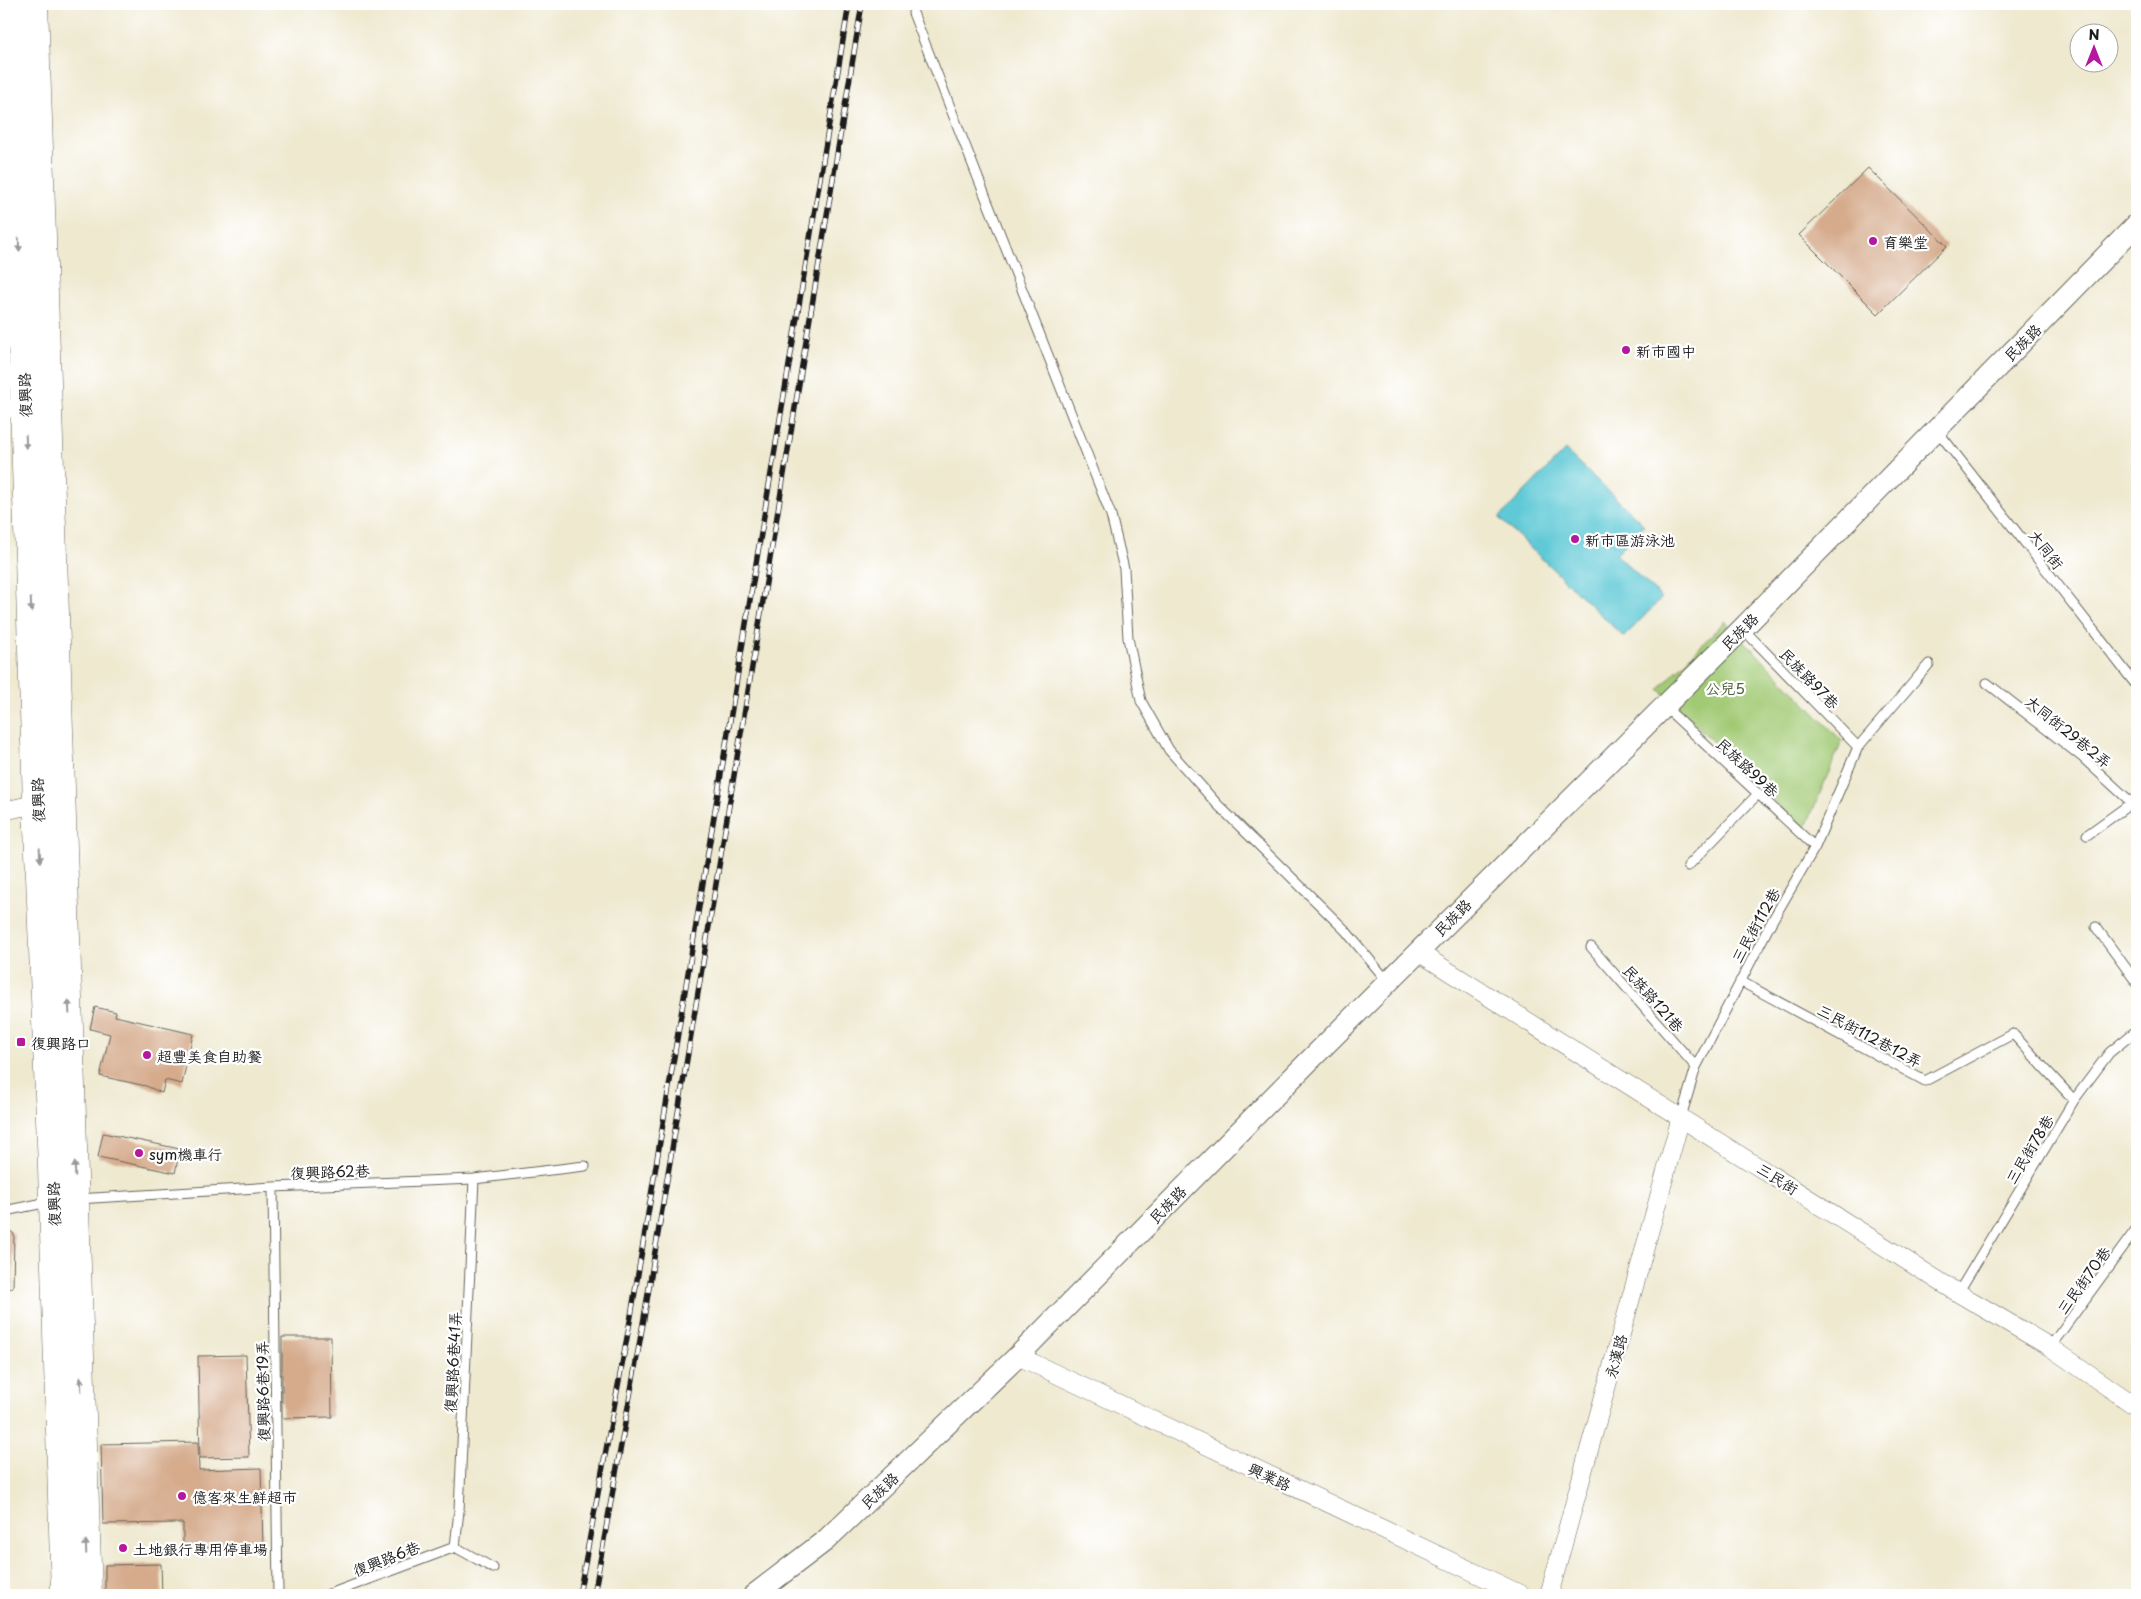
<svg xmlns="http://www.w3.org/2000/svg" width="2141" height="1599" font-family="'Playpen Sans','LXGW WenKai TC',sans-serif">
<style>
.green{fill:#a2ca75;stroke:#5f7348}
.water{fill:#5ec9d6;stroke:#3d7279}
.building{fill:#d5ab8c}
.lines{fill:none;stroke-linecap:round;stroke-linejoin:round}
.service-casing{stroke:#66645b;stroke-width:11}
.minor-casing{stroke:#66645b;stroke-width:19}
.tertiary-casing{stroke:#66645b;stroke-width:23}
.primary-casing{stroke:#66645b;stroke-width:29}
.service{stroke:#fff;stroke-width:9}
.minor{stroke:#fff;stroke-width:18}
.tertiary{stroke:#fff;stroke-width:21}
.primary{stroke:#fff;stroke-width:28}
.rail-casing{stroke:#1c1c1c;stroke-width:5.5}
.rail{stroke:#fff;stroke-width:4;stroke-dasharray:11;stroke-linecap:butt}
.oneway{fill:#999}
.poi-dot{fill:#b5179e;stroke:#fff;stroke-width:2}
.labels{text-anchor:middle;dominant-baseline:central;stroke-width:4.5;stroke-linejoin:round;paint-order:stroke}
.poi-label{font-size:15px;fill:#1c1c1c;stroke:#fff;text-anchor:start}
.street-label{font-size:15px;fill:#1c1c1c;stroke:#fff}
.park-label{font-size:15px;fill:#526240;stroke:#fff}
</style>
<rect width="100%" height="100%" fill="#fff"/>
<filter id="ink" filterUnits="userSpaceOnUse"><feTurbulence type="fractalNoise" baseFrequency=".02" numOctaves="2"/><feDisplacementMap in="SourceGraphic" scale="10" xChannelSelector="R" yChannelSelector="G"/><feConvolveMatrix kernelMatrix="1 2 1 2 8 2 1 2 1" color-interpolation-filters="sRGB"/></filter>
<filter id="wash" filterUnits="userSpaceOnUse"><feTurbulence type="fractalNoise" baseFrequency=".0096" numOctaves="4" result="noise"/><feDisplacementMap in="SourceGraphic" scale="20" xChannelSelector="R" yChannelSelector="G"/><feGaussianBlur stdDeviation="1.12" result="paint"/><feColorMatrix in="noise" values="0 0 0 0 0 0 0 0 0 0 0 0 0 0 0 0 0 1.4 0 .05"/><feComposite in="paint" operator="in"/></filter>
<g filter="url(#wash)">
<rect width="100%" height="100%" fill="#efe9d0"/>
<path class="green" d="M1725,621L1842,741L1804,831L1659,689Z"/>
<path class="water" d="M1565,450L1644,525L1616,554L1662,598L1624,637L1499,518Z"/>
<g id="blocks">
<path class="building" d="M1868,168L1947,246L1878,314L1799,235Z
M95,1007L116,1012L115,1016L193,1034L182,1084L165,1080L162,1093L146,1086L100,1076L110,1034L90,1029Z
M103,1133L180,1149L175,1173L98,1157Z
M4,1226L14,1234L13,1288L4,1289Z
M282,1337H331L332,1417L282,1418Z
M246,1355L249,1457L200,1458L198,1356Z
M198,1442L199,1470L261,1468L263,1547L183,1548V1523L103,1524L101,1444Z
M161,1564L162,1595H105V1565Z"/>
</g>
</g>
<g filter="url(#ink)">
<use href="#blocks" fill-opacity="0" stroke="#66645b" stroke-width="1"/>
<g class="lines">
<defs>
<path id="service" d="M913,13L1111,515L1124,569L1128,638L1141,701L1169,750L1217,804L1345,930L1388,982
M1936,429L2137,686
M1743,629L1858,747
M1987,683L2082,757L2132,803
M1664,706L1815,847
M2087,835L2137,799
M1688,866L1757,795
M2096,927L2137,983
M1591,947L1696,1067
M1740,981L1925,1081L2013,1034L2074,1100
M1681,1117L1696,1067L1772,921L1815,847L1858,747L1929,664
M273,1187L278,1595
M77,1199L273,1187L474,1179L585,1166
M4,1211L49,1202
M1958,1293L2074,1100L2109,1053L2137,1030
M2050,1347L2137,1228
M455,1547L459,1511L474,1179
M455,1547L493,1568
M327,1595L455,1547"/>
<path id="minor" d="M4,409L34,406
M4,811L47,801
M1418,952L1958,1293L2050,1347L2137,1407
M1018,1356L1522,1595
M1549,1595L1681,1117"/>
<path id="tertiary" d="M754,1595L826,1540L1018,1356L1308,1062L1743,628L2137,224"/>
<path id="primary" d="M11,4L37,803L52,1167L65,1595
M34,4C51,534 72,1065 88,1595"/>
</defs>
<use href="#service" class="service-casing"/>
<use href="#minor" class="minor-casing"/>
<use href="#tertiary" class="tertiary-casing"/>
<use href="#primary" class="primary-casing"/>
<use href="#service" class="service"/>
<use href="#minor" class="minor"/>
<use href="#tertiary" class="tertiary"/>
<use href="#primary" class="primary"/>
<defs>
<path id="rail" d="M579,1595L631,1316L849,4
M594,1595L644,1318L862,4"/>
</defs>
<use href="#rail" class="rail-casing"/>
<use href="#rail" class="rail"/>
</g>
<defs><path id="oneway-solid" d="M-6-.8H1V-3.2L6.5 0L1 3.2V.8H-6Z" transform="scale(1.25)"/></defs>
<g class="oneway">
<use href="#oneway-solid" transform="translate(19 245) rotate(88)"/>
<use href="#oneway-solid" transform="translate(26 442) rotate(88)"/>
<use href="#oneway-solid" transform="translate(31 605) rotate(88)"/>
<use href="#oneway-solid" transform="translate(40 855) rotate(87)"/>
<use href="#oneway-solid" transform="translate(69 1007) rotate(-93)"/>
<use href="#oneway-solid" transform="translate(75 1169) rotate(-92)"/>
<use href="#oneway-solid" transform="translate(81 1384) rotate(-92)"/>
<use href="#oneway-solid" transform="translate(86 1547) rotate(-92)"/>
</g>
</g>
<g class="poi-dot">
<circle cx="1873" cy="241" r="5"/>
<circle cx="1626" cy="350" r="5"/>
<circle cx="1575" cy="539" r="5"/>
<rect x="16" y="1037" width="10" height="10" rx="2.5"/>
<circle cx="147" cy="1055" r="5"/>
<circle cx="139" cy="1153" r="5"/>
<circle cx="182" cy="1496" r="5"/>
<circle cx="123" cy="1548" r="5"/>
</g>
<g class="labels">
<g class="poi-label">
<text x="1883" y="241">育樂堂</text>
<text x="1636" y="350">新市國中</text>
<text x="1585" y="539">新市區游泳池</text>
<text x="31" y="1042">復興路口</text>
<text x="157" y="1055">超豐美食自助餐</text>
<text x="149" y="1153">sym機車行</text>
<text x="192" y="1496">億客來生鮮超市</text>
<text x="133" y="1548">土地銀行專用停車場</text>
</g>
<g class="street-label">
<text transform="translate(2022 342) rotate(-45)">民族路</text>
<text transform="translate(24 395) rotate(-92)">復興路</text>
<text transform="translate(2047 549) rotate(52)">大同街</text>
<text transform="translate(1739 631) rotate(-45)">民族路</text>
<text transform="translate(1810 678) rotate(46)">民族路97巷</text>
<text transform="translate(2069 731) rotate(39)">大同街29巷2弄</text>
<text transform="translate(1748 767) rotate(43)">民族路99巷</text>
<text transform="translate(37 800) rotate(-92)">復興路</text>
<text transform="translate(1452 917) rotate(-45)">民族路</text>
<text transform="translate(1755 925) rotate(-61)">三民街112巷</text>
<text transform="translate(1654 998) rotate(49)">民族路121巷</text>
<text transform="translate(1870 1035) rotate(28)">三民街112巷12弄</text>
<text transform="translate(2029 1149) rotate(-59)">三民街78巷</text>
<text transform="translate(330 1171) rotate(-2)">復興路62巷</text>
<text transform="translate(1778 1178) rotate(32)">三民街</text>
<text transform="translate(53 1204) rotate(-92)">復興路</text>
<text transform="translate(1167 1204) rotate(-46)">民族路</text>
<text transform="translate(2083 1280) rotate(-54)">三民街70巷</text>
<text transform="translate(1615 1356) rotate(-75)">永漢路</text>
<text transform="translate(452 1362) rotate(-87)">復興路6巷41弄</text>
<text transform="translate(262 1391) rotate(-91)">復興路6巷19弄</text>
<text transform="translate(1270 1476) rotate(25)">興業路</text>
<text transform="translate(879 1490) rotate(-44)">民族路</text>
<text transform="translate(386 1558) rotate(-21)">復興路6巷</text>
</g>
<g class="park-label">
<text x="1725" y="687">公兒5</text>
</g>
</g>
<rect width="2141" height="1599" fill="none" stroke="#fff" stroke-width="20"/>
<g transform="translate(2094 48)"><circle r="24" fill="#ffffff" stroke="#a4a4a4"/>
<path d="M0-4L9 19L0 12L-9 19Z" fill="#b5179e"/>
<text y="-8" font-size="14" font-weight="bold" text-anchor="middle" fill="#1c1c1c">N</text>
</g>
</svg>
